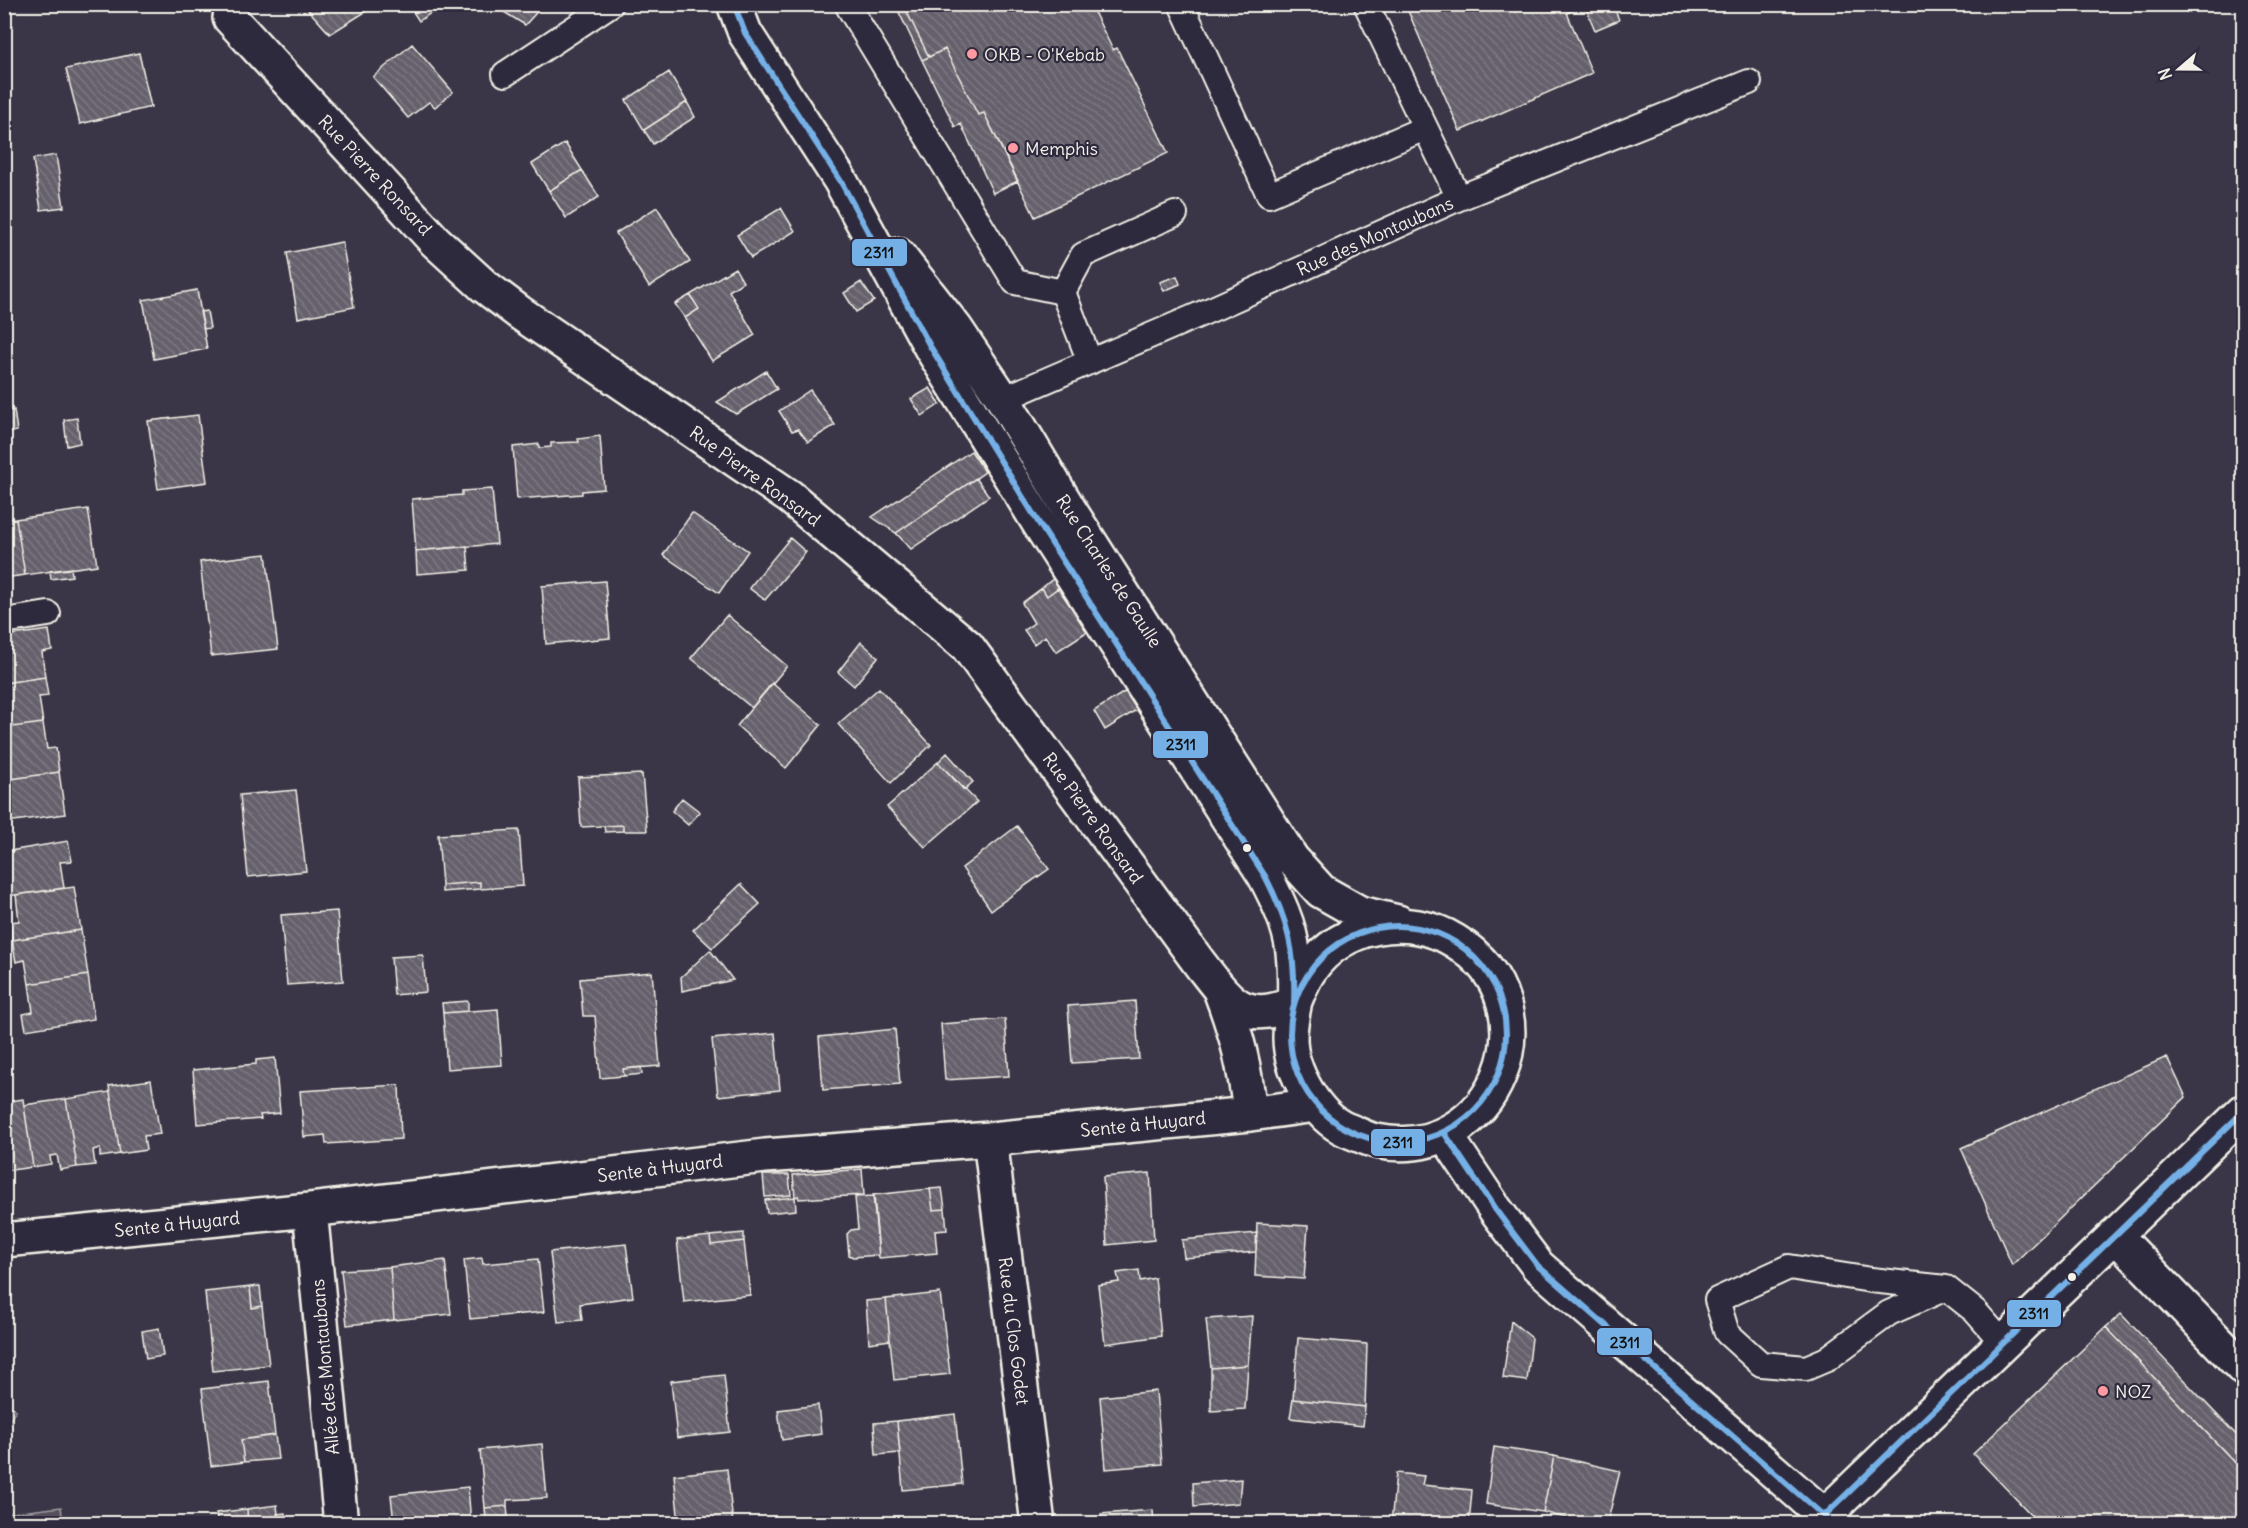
<svg xmlns="http://www.w3.org/2000/svg" width="2248" height="1528" font-family="Delius,sans-serif">
<style>
.garden{fill:#534e5c;stroke:#a4a0a2;stroke-width:1.5}
.building{fill:url(#building-back-hatch);stroke:#f4f1e8;stroke-width:1.5}
.lines{fill:none;stroke-linecap:round;stroke-linejoin:round}
.service-casing{stroke:#f4f1e8;stroke-width:28}
.minor-casing{stroke:#f4f1e8;stroke-width:38}
.tertiary-casing{stroke:#f4f1e8;stroke-width:38}
.service{stroke:#2f2a3d;stroke-width:24}
.minor{stroke:#2f2a3d;stroke-width:33}
.tertiary{stroke:#2f2a3d;stroke-width:33}
.bus-1-casing{stroke:#2f2a3d;stroke-width:10}
.bus-1{stroke:#74b0e6;stroke-width:6}
.poi-dot{fill:#ff9aa2;stroke:#2f2a3d;stroke-width:2}
.bus-dot{fill:#f4f1e8;stroke:#2f2a3d;stroke-width:2}
.labels{text-anchor:middle;dominant-baseline:central;stroke-width:4.5;stroke-linejoin:round;paint-order:stroke}
.poi-label{font-size:18px;fill:#f4f1e8;stroke:#2f2a3d;text-anchor:start}
.street-label{font-size:18px;fill:#f4f1e8;stroke:#2f2a3d}
.line-badge{stroke:#2f2a3d;stroke-width:2}
.pale-badge-label{font-size:16px;text-anchor:middle;font-weight:bold;fill:#111}
</style>
<defs>
<pattern id="building-back-hatch" width="6" height="6" patternUnits="userSpaceOnUse" patternTransform="scale(1.5)"><rect width="6" height="6" fill="#65616c"/><path d="M-1 5l2 2M0 0l6 6M5-1l2 2" fill="none" stroke="#7c7881"/></pattern>
</defs>
<rect width="100%" height="100%" fill="#3b3647"/>
<filter id="ink" filterUnits="userSpaceOnUse"><feTurbulence type="fractalNoise" baseFrequency=".0167" numOctaves="2"/><feDisplacementMap in="SourceGraphic" scale="12" xChannelSelector="R" yChannelSelector="G"/><feConvolveMatrix kernelMatrix="1 2 1 2 8 2 1 2 1" color-interpolation-filters="sRGB"/></filter>
<g filter="url(#ink)">
<path class="garden" d="M5,1403L16,1410L5,1428Z
M61,1507L63,1523H5V1514Z"/>
<path class="building" d="M303,4H378L330,34Z
M408,4H444L419,21Z
M491,4H544L525,25Z
M895,4H903L929,57L922,60Z
M903,4H1090L1113,50L1117,48L1168,153L1035,217L984,113L978,115L945,49L929,57Z
M1405,4H1587L1567,13L1592,73L1460,131Z
M1603,4H1613L1619,20L1595,30L1587,11Z
M412,44L453,92L435,107L429,102L408,118L373,77Z
M945,49L978,115L984,113L1018,181L993,193L961,124L955,127L922,60Z
M139,53L151,107L80,124L66,69Z
M669,72L687,102L644,130L626,100Z
M687,102L695,117L653,144L644,130Z
M4,143L9,169L4,170Z
M565,143L582,170L549,191L532,164Z
M56,155L64,207L41,210L33,159Z
M582,170L599,197L566,218L549,191Z
M657,207L690,262L649,287L616,233Z
M781,208L795,231L751,258L737,235Z
M342,242L354,307L298,318L287,253Z
M735,268L743,282L729,291L755,335L712,361L685,318L699,309L690,295Z
M1177,276L1180,284L1164,291L1160,282Z
M861,282L874,301L856,312L844,293Z
M197,290L207,349L154,359L143,300Z
M690,295L699,309L685,318L675,304Z
M207,311L210,328L204,329L200,312Z
M766,371L777,389L736,414L717,402Z
M930,388L940,404L922,416L911,399Z
M810,390L835,425L808,442L798,429L792,431L779,411Z
M14,410L17,431L4,434V412Z
M198,415L207,482L158,489L148,421Z
M77,418L80,443L67,446L64,420Z
M600,436L604,489L582,491V494L517,499L513,447L539,444V448L551,447V443L579,442L578,439Z
M971,451L985,472L896,533L872,517Z
M976,478L989,496L911,549L896,533Z
M492,489L497,544L416,551L412,499L462,495V491Z
M88,509L97,565L25,575L16,519Z
M692,513L748,551L719,593L663,555Z
M16,519L25,575L4,578V520Z
M790,538L806,552L765,600L749,588Z
M467,546L469,570L417,574L416,551Z
M266,554L278,649L211,656L200,562Z
M71,568L72,576L51,579L50,571Z
M1054,578L1059,587L1047,596L1042,588Z
M605,581L610,638L546,644L542,586Z
M1042,588L1047,596L1058,588L1088,631L1056,652L1045,636L1034,644L1024,630L1034,623L1022,603Z
M727,615L787,666L752,708L691,658Z
M49,630L52,650L42,652L45,677L4,683V636Z
M861,642L878,657L854,686L838,672Z
M45,677L48,696L39,697L43,723L4,728V683Z
M772,683L821,725L786,768L737,726Z
M879,688L931,745L891,783L838,724Z
M1126,691L1138,709L1105,730L1094,711Z
M43,723L47,749L56,748L59,772L4,780V728Z
M947,753L973,782L964,790L938,762Z
M938,762L977,802L925,847L887,807Z
M59,772L65,814L7,822L4,780Z
M642,774L647,831H623V825L581,827L578,777Z
M296,790L306,871L248,877L240,795Z
M682,798L700,812L688,825L672,811Z
M623,825V831L605,832L604,826Z
M1017,826L1049,869L991,910L962,868Z
M519,830L523,886L480,889V882L442,885L438,835Z
M68,841L72,861L60,862L64,888L8,896L4,873V852Z
M480,882V889L442,892V885Z
M741,884L760,904L712,948L693,930Z
M74,887L81,930L12,940L10,922L19,921L16,895Z
M337,911L343,981L287,985L281,915Z
M81,930L88,975L29,984L25,960L16,962L12,940Z
M710,950L733,980L682,991L681,977Z
M423,955L426,992L394,995L391,957Z
M652,972L660,1066L623,1069L624,1076L600,1078L595,1016H583L580,979Z
M88,975L94,1019L26,1030L23,1014L33,1012L29,984Z
M468,1001V1011L443,1013L442,1003Z
M1135,1001L1139,1059L1072,1063L1068,1006Z
M498,1009L502,1065L447,1069L443,1013Z
M1005,1019L1009,1076L945,1080L941,1024Z
M895,1029L900,1084L823,1090L819,1037Z
M775,1033L780,1090L718,1096L712,1039Z
M2167,1057L2186,1097L2012,1265L1961,1148Z
M275,1058L280,1113L260,1115L261,1119L197,1124L193,1070L256,1064V1060Z
M641,1067L642,1074L624,1076L623,1069Z
M151,1080L160,1134L144,1136L146,1150L120,1154L109,1086Z
M399,1085L401,1139L326,1144L325,1135L304,1137L300,1091Z
M110,1092L120,1154L100,1157V1148L93,1150L95,1165L77,1167L66,1099Z
M23,1099L33,1167L4,1171V1102Z
M66,1099L77,1167L60,1170L57,1155L50,1156L51,1164L33,1167L24,1105Z
M862,1169L864,1195L799,1199L798,1196L795,1197L793,1175Z
M1150,1173L1154,1240L1107,1245L1103,1177Z
M763,1175H789L791,1195L765,1197Z
M942,1188L945,1209L933,1210L930,1189Z
M930,1189L933,1210L945,1209L947,1230L935,1231L937,1253L879,1258L873,1195Z
M874,1196L879,1255L853,1257L849,1255L847,1234L851,1230L858,1229L855,1197Z
M795,1197L796,1210L767,1213L765,1200Z
M1257,1223L1308,1226L1304,1279L1255,1276Z
M744,1233V1241L711,1245L710,1236Z
M1257,1233L1256,1252L1184,1258L1182,1240Z
M710,1236L711,1245L744,1241L750,1295L684,1302L677,1240Z
M626,1244L633,1297L580,1304L582,1320L558,1322L550,1252Z
M482,1258L483,1264L538,1259L544,1312L470,1319L464,1260Z
M445,1260L451,1314L394,1320L390,1267Z
M390,1267L394,1320L347,1325L341,1270Z
M1139,1270L1140,1281L1155,1278L1161,1336L1105,1344L1098,1285L1119,1282L1117,1273Z
M260,1286L262,1306L252,1308L250,1287Z
M250,1287L252,1308L262,1306L269,1365L213,1371L205,1292Z
M940,1293L950,1374L894,1380L886,1299Z
M886,1299L890,1340L869,1343L866,1301Z
M2121,1314L2244,1443V1472L2106,1327Z
M1252,1316L1248,1365L1211,1368L1206,1319Z
M1511,1321L1532,1338L1527,1381L1503,1378Z
M2106,1327L2244,1472V1524H2040L1973,1454Z
M159,1328L163,1356L146,1359L142,1331Z
M1298,1338L1367,1344L1365,1407L1293,1399Z
M1248,1365L1245,1409L1211,1411V1368Z
M724,1375L730,1432L677,1438L671,1381Z
M269,1381L275,1435L241,1440L244,1462L211,1466L202,1389Z
M1156,1391L1162,1464L1106,1469L1100,1397Z
M1293,1399L1365,1407L1363,1426L1290,1418Z
M818,1405L821,1434L782,1440L778,1410Z
M955,1414L962,1484L903,1490L897,1421Z
M897,1421L900,1453L876,1455L874,1423Z
M275,1435L278,1459L244,1462L241,1440Z
M542,1444L547,1498L507,1500V1506L485,1508L480,1450Z
M1494,1447L1554,1456L1543,1512L1486,1504Z
M1554,1456L1620,1471L1607,1524H1589L1543,1512Z
M727,1469L733,1524H679L674,1475Z
M1396,1473L1424,1476L1422,1485L1472,1490L1469,1524H1391Z
M1241,1479L1239,1503L1194,1507L1193,1483Z
M468,1487L471,1524H394L391,1495Z
M277,1505L279,1524H248L247,1509Z
M507,1506L508,1517L486,1519L485,1508Z
M247,1509L248,1524H218L216,1513Z
M1153,1510L1154,1524H1102L1101,1514Z
M285,1513L286,1524H279L277,1514Z"/>
<g class="lines">
<defs>
<path id="service" d="M1181,4L1269,195L1425,128
M1366,4L1459,198
M848,6L1015,282L1063,292L1090,362
M505,74L611,4
M1063,292L1083,255L1175,214
M1003,399L1217,307L1459,198L1749,82
M4,621L48,614
M1946,1288L1889,1313L1827,1359L1806,1368L1761,1364L1727,1333L1717,1300L1789,1267L1871,1280L1946,1288L1975,1311L2003,1343"/>
<path id="minor" d="M230,18L435,241L483,285L520,313L790,497L967,646L1200,964C1229,1001 1243,1026 1294,1003
M1220,990C1237,1035 1245,1066 1250,1114
M990,1139L1038,1524
M310,1210L341,1524
M2115,1235L2244,1369
M4,1240L310,1210L765,1156L990,1139L1250,1114L1315,1105
M1824,1516L2244,1111"/>
<path id="tertiary" d="M734,4L745,33L840,180L930,346L1040,525L1265,876C1277,899 1290,925 1293,952C1295,969 1295,989 1294,1006C1292,1016 1290,1027 1290,1038C1290,1070 1316,1117 1347,1130C1356,1133 1366,1139 1376,1141C1495,1166 1560,1005 1455,941C1408,912 1342,924 1310,970C1303,979 1299,992 1294,1003
M898,255L956,329L1003,399L1069,509L1292,859L1321,891L1360,913L1398,922
M1445,1134L1495,1209L1538,1266L1834,1524"/>
</defs>
<use href="#service" class="service-casing"/>
<use href="#minor" class="minor-casing"/>
<use href="#tertiary" class="tertiary-casing"/>
<use href="#service" class="service"/>
<use href="#minor" class="minor"/>
<use href="#tertiary" class="tertiary"/>
<defs>
<path id="bus-1" d="M734,4L745,33L840,180L930,346L1040,525L1265,876C1288,920 1296,953 1294,1003
M1290 1034a108 108 0 1 1 216 0a108 108 0 1 1-216 0Z
M1445,1134L1495,1209L1538,1266L1833,1524
M1824,1516L2244,1111"/>
</defs>
<use href="#bus-1" class="bus-1-casing"/>
<use href="#bus-1" class="bus-1"/>
</g>
</g>
<g class="poi-dot">
<circle cx="972" cy="54" r="6"/>
<circle cx="1013" cy="148" r="6"/>
<circle cx="2103" cy="1391" r="6"/>
</g>
<g class="bus-dot">
<circle cx="1247" cy="848" r="5"/>
<circle cx="2072" cy="1277" r="5"/>
</g>
<g class="labels">
<g class="poi-label">
<text x="984" y="54">OKB - O'Kebab</text>
<text x="1025" y="148">Memphis</text>
<text x="2115" y="1391">NOZ</text>
</g>
<g class="street-label">
<text transform="translate(375 175) rotate(47)">Rue Pierre Ronsard</text>
<text transform="translate(1375 236) rotate(-24)">Rue des Montaubans</text>
<text transform="translate(755 476) rotate(36)">Rue Pierre Ronsard</text>
<text transform="translate(1109 571) rotate(57)">Rue Charles de Gaulle</text>
<text transform="translate(1093 818) rotate(54)">Rue Pierre Ronsard</text>
<text transform="translate(1143 1124) rotate(-6)">Sente à Huyard</text>
<text transform="translate(660 1168) rotate(-7)">Sente à Huyard</text>
<text transform="translate(177 1224) rotate(-6)">Sente à Huyard</text>
<text transform="translate(1014 1331) rotate(83)">Rue du Clos Godet</text>
<text transform="translate(325 1367) rotate(-95)">Allée des Montaubans</text>
</g>
</g>
<g class="line-badge">
<rect x="851" y="238" width="57" height="29" rx="6" fill="#74b0e6"/>
<rect x="1152" y="730" width="57" height="29" rx="6" fill="#74b0e6"/>
<rect x="1370" y="1128" width="56" height="29" rx="6" fill="#74b0e6"/>
<rect x="2006" y="1299" width="56" height="29" rx="6" fill="#74b0e6"/>
<rect x="1596" y="1327" width="57" height="29" rx="6" fill="#74b0e6"/>
</g>
<g class="pale-badge-label">
<text x="879" y="258">2311</text>
<text x="1181" y="750">2311</text>
<text x="1398" y="1148">2311</text>
<text x="2034" y="1319">2311</text>
<text x="1625" y="1348">2311</text>
</g>
<rect width="2248" height="1528" fill="none" stroke="#2f2a3d" stroke-width="24"/>
<rect x="12" y="12" width="2224" height="1504" fill="none" stroke="#f4f1e8" stroke-width="2" filter="url(#ink)"/>
<g transform="translate(2179 69) rotate(250)" stroke="#2f2a3d" stroke-width="4.5" paint-order="stroke">
<path d="M0-4.5L10 22L0 15L-10 22Z" fill="#f4f1e8"/>
<text y="-9" font-size="16" font-weight="bold" text-anchor="middle" fill="#f4f1e8">N</text>
</g>
</svg>
